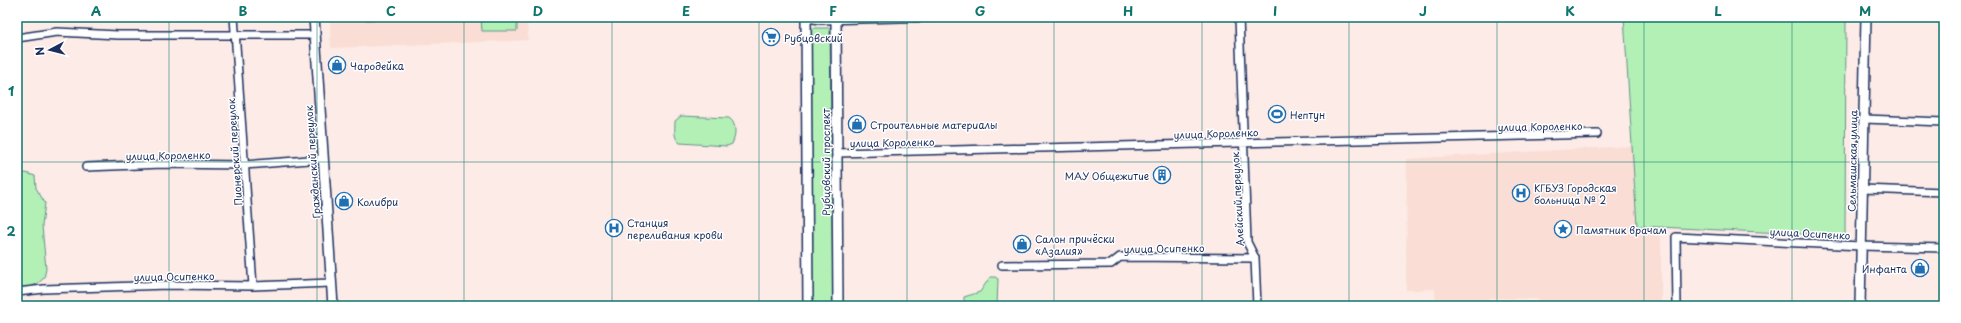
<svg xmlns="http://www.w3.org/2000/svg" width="1961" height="323" font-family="'Playpen Sans',sans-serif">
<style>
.built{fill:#faddd4}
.green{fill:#b2f0b6;stroke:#66908a}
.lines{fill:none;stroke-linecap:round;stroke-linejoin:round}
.street-casing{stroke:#1b2f5e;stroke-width:10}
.secondary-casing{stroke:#1b2f5e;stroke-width:12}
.street{stroke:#fff;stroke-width:7}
.secondary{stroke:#fff;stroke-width:9}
.grid{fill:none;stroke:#0f766e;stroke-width:1;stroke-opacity:0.55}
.labels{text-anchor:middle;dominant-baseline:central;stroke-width:3;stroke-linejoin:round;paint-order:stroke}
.poi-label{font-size:10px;fill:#1b2f5e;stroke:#fff;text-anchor:start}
.street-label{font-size:10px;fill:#1b2f5e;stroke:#fff}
.neatline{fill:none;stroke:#0f766e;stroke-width:1.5}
.grid-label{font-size:13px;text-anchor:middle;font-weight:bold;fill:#0f766e}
</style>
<rect width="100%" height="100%" fill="#fcebe6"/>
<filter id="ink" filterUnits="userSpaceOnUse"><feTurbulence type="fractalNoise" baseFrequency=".025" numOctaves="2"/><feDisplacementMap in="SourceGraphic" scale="8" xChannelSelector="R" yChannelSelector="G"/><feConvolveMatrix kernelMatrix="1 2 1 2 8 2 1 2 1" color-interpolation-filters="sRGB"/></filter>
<g filter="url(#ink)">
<path class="built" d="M330,17H527L528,40L331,48Z
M1880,17H1944V24L1879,21Z
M1632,146L1637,226L1661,228V306H1538V299L1489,298L1487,306H1436L1435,289L1406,290L1407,159Z"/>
<path class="green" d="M363,17H443L363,20Z
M481,17H517V31H482Z
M1624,17H1846L1845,236L1637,226Z
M809,28H830L833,306H812Z
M681,116L729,118C737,123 736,136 732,144L727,146L680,143C673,138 675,129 675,121Z
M26,173L35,176L36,188L45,203L42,226L46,269L44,278L37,284L26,288L17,284V175Z
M990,277H995L998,279L997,306H964V297L980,292Z"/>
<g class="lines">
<defs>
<path id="street" d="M234,17L253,286
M1239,17L1247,242L1255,258L1257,306
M806,18L821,20L940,17
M17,38L57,32L118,35H314
M1864,119L1944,122
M836,153L1597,134
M86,167L163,164L244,165L322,159
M17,170H18
M1862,189L1944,192
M1002,265L1111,264L1120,257L1255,258
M17,292L44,289L168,285L253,286L331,283
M1677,306L1676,237L1861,246L1944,248"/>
<path id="secondary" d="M314,17L333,306
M806,17L808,306
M836,17L838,306
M1860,306L1866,17"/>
</defs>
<use href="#street" class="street-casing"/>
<use href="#secondary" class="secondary-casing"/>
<use href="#street" class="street"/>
<use href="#secondary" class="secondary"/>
</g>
</g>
<path class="grid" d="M169,17V306M317,17V306M464,17V306M612,17V306M759,17V306M907,17V306M1054,17V306M1202,17V306M1349,17V306M1497,17V306M1644,17V306M1792,17V306M17,162H1944"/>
<defs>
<symbol id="supermarket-ring" viewBox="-11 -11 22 22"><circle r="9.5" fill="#fff" stroke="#1f6fb2" stroke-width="1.5"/><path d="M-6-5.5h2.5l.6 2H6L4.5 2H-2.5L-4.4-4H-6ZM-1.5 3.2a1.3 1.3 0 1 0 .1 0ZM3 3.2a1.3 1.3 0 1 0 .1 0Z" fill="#1f6fb2"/></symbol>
<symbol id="shop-ring" viewBox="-11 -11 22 22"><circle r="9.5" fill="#fff" stroke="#1f6fb2" stroke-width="1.5"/><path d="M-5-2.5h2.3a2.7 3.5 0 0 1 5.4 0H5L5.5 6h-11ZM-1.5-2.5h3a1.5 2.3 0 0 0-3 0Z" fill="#1f6fb2"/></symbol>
<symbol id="stadium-ring" viewBox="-11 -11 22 22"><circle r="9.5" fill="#fff" stroke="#1f6fb2" stroke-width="1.5"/><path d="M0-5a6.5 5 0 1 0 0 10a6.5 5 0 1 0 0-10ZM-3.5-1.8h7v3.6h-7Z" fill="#1f6fb2"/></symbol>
<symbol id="building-ring" viewBox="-11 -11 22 22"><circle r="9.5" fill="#fff" stroke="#1f6fb2" stroke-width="1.5"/><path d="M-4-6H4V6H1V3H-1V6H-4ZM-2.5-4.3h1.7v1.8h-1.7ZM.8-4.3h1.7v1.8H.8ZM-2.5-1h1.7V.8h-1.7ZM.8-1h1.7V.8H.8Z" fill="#1f6fb2"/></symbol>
<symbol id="hospital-ring" viewBox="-11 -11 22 22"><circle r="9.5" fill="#fff" stroke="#1f6fb2" stroke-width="1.5"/><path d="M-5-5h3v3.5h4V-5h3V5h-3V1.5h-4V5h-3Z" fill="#1f6fb2"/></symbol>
<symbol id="sight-ring" viewBox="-11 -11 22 22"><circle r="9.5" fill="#fff" stroke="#1f6fb2" stroke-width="1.5"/><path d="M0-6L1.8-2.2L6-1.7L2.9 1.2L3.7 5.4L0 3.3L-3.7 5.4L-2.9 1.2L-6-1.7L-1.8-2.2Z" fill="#1f6fb2"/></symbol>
</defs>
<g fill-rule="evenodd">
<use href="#supermarket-ring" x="761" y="27" width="20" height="20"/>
<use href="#shop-ring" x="327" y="55" width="20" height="20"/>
<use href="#stadium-ring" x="1267" y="104" width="20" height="20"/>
<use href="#shop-ring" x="847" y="114" width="20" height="20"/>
<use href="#building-ring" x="1152" y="165" width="20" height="20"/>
<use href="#hospital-ring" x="1511" y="183" width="20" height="20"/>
<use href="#shop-ring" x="334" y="191" width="20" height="20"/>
<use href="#hospital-ring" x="604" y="218" width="20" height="20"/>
<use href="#sight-ring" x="1553" y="219" width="20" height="20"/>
<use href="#shop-ring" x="1012" y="234" width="20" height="20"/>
<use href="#shop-ring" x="1910" y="258" width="20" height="20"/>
</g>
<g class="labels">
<g class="poi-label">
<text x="784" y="37">Рубцовский</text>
<text x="350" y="65">Чародейка</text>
<text x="1290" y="114">Нептун</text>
<text x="870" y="124">Строительные материалы</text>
<text x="1149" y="175" text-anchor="end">МАУ Общежитие</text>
<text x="1534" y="187">КГБУЗ Городская<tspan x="1534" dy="12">больница № 2</tspan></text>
<text x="357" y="201">Колибри</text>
<text x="627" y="222">Станция<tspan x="627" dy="12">переливания крови</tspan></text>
<text x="1576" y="229">Памятник врачам</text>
<text x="1035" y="238">Салон причёски<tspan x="1035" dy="12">«Азалия»</tspan></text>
<text x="1907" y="268" text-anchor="end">Инфанта</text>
</g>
<g class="street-label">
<text transform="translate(1540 126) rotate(-1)">улица Короленко</text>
<text transform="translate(1216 133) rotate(-2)">улица Короленко</text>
<text transform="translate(892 142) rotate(-1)">улица Короленко</text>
<text transform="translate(234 152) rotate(-94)">Пионерский переулок</text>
<text transform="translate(168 155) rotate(-1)">улица Короленко</text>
<text transform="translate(1852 161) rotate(-89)">Сельмашская улица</text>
<text transform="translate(312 162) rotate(-94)">Гражданский переулок</text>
<text transform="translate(825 162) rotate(-90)">Рубцовский проспект</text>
<text transform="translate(1237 199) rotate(-93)">Алейский переулок</text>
<text transform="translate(1810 233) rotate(3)">улица Осипенко</text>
<text transform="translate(1164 248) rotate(-1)">улица Осипенко</text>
<text transform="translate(174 276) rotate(-1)">улица Осипенко</text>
</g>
</g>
<rect width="1961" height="323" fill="none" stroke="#fff" stroke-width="44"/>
<g transform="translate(50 50) rotate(263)" stroke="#ffffff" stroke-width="3" paint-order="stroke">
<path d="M0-3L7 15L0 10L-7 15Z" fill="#1b2f5e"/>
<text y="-6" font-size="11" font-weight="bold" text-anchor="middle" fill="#1b2f5e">N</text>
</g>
<rect x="22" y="22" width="1917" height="279" class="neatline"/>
<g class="grid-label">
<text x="96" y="16">A</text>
<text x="243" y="16">B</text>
<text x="391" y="16">C</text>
<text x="538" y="16">D</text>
<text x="686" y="16">E</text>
<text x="833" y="16">F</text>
<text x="980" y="16">G</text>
<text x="1128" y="16">H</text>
<text x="1275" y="16">I</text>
<text x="1423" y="16">J</text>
<text x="1570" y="16">K</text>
<text x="1718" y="16">L</text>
<text x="1865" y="16">M</text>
<text x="11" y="96">1</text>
<text x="11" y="236">2</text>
</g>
</svg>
